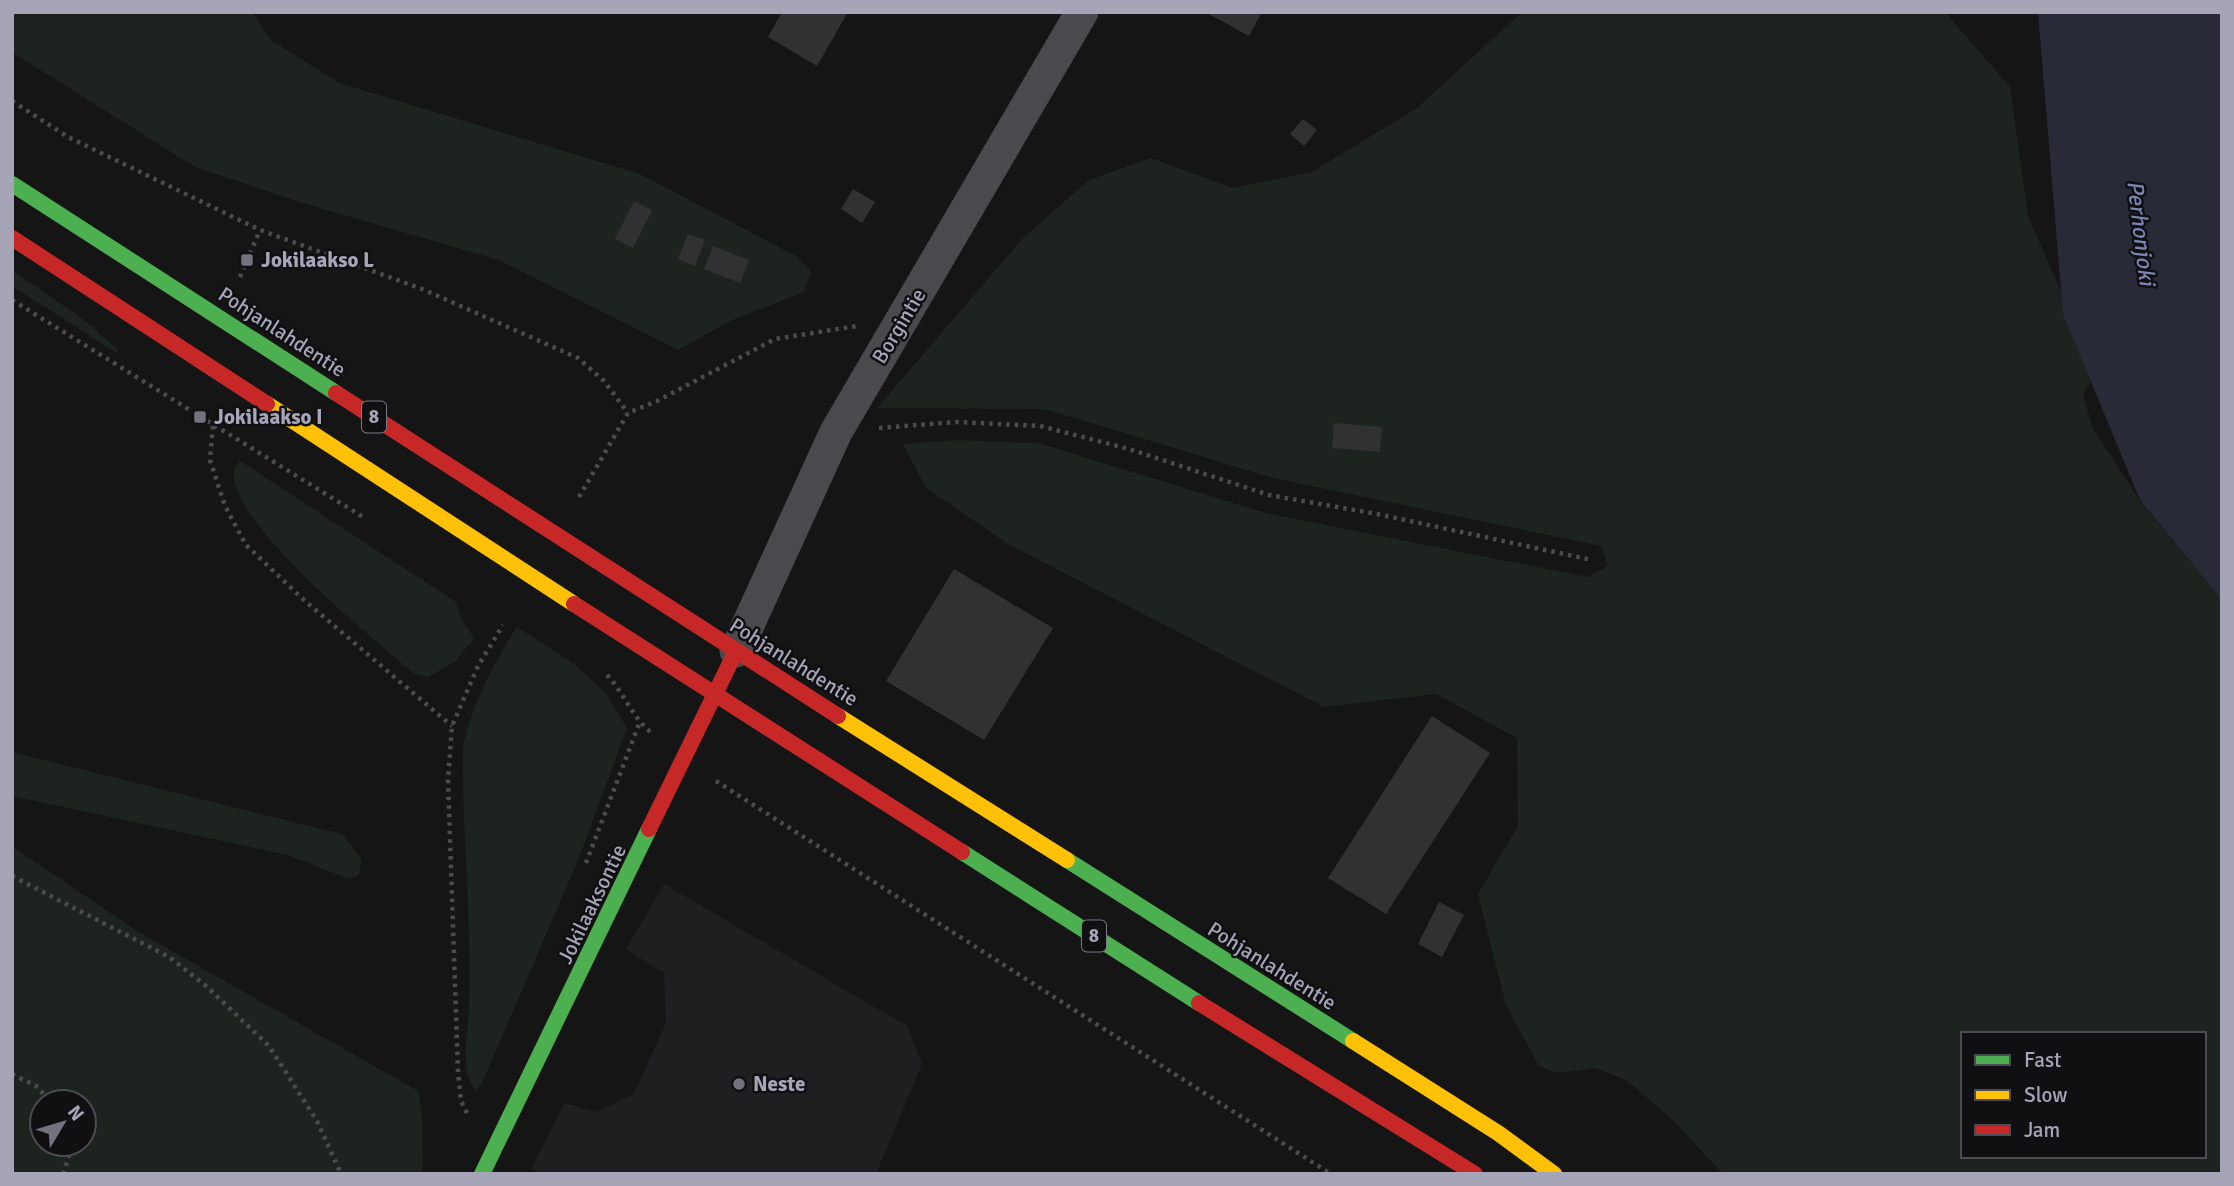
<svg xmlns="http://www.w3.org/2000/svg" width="2234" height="1186" font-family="Signika,sans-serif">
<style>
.built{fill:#1f1f21}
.green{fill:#1d241f;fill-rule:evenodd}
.water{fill:#282b37}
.building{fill:#313133}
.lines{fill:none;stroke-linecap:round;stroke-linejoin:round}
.path{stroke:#4b4b50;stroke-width:4.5;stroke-dasharray:3.5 5;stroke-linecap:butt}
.street{stroke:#49494e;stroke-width:33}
.fast{stroke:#4caf50;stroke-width:16}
.slow{stroke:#ffc107;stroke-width:16}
.jam{stroke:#c62828;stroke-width:16}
.poi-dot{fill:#73737e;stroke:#100f11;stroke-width:2.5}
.labels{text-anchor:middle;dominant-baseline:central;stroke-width:5;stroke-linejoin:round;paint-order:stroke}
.shield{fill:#100f11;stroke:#797885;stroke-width:2}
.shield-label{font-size:19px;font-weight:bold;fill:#a6a5b7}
.poi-label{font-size:21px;font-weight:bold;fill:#a6a5b7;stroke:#100f11;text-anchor:start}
.street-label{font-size:21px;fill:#a6a5b7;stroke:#100f11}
.water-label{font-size:23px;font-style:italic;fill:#7a85b4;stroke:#100f11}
</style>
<rect width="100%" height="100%" fill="#151515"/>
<path class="built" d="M664,884L907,1026L922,1064L876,1174H548L531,1169L565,1103L596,1112L634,1094L666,1023L664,973L626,949Z"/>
<path class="green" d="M12,12H252L271,40L339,83L640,174L796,256L811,271L804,292L732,320L678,350L499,260L306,204L195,167L12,52Z
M1522,12H1945L2010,87L2028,216L2096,372L2083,395L2092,427L2140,501L2222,600V1174H1723L1672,1119L1626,1080L1595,1068L1557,1073L1539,1066L1506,1005L1478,894L1518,826L1517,738L1436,694L1324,707L1008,544L926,488L903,444L957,440L1038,443L1266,513L1588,577L1608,566L1601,546L1273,478L1045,409L877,408L1024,237L1089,180L1151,158L1232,188L1312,172L1417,108ZM1963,1034H2204V1156H1963Z
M12,270L84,320L118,350L117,353L12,286Z
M240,461L456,602L461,619L474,638L456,661L428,677L415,674C385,648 198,499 240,461Z
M517,627L574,664L605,692L627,728L577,863L481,1085L476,1091C459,1072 468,1031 469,1007C472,921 462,833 463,746C474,701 492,665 517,627Z
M12,752L342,834L362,860L359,875L349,879L288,855L12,796Z
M12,846L135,930L418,1091L422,1115L423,1174H12ZM84,1102V1144H42V1102Z"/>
<path class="water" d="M2038,12H2222V600L2140,500L2063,314Z"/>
<path class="building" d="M782,12H848L817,66L768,37Z
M1205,12H1262L1249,36Z
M1303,119L1317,130L1304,146L1290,134Z
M853,189L875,202L862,223L841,209Z
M634,201L652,210L633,248L615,239Z
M688,234L705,240L695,266L678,259Z
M713,246L749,260L740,283L704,269Z
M1334,423L1382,427L1380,452L1332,448Z
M954,569L1053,628L984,740L886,681Z
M1432,716L1490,753L1386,914L1328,878Z
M1439,902L1464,915L1442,957L1418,944Z"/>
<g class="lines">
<path class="path" d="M12,101L68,137L260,230L422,289L578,358L604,381L628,413
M240,277L260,230
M12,300L363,517
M213,426L210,460L225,506L246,545L305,601L452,726
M879,428L956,422L1040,426L1129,449L1269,495L1377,514L1592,560
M579,497L628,413L657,401L775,339L857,326
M607,675C625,694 632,718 653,734
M716,781L1331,1174
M586,863L639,724
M12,876L169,957L205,985L269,1046L317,1121L341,1174
M12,1074L38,1087L50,1102
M467,1113L461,1101L458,1072L448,780L452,726L478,666L503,625
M63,1174L70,1153L68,1144"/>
<path class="street" d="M736,651L836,432L1082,12"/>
<path class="fast" d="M12,184L336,393
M962,852L1199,1003
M1067,860L1353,1041
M482,1174L649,829"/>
<path class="slow" d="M267,404L574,604
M838,716L1067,860
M1353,1041L1498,1133L1554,1174"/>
<path class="jam" d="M12,238L267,404
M336,393L838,716
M574,604L962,852
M649,829L736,651
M1199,1003L1475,1174"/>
</g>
<g class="poi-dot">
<rect x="240" y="253" width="14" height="14" rx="3.5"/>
<rect x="193" y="410" width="14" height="14" rx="3.5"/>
<circle cx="739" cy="1084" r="7"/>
</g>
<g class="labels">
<g class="shield">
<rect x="362" y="401.5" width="24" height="31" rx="5"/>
<rect x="1082" y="920.5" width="24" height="31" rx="5"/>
</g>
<g class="shield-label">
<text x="374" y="417">8</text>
<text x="1094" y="936">8</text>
</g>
<g class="poi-label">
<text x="261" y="260">Jokilaakso L</text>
<text x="214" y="417">Jokilaakso I</text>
<text x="753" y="1084">Neste</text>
</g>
<g class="street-label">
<text transform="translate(899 326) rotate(-59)">Borgintie</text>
<text transform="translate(282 332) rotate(33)">Pohjanlahdentie</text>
<text transform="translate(794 662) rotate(32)">Pohjanlahdentie</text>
<text transform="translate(592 904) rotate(-64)">Jokilaaksontie</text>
<text transform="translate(1272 966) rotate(32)">Pohjanlahdentie</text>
</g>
<g class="water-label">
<text transform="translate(2141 233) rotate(83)">Perhonjoki</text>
</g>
</g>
<rect width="2234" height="1186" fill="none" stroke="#a6a5b7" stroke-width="28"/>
<rect x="1961" y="1032" width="245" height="126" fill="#100f11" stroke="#4c4b53" stroke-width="2"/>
<rect x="1975" y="1055" width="35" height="10" fill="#4caf50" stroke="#4c4b53" stroke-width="2"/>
<text x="2024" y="1067" font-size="21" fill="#a6a5b7">Fast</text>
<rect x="1975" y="1090" width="35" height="10" fill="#ffc107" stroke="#4c4b53" stroke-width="2"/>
<text x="2024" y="1102" font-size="21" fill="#a6a5b7">Slow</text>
<rect x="1975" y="1125" width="35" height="10" fill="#c62828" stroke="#4c4b53" stroke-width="2"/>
<text x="2024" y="1137" font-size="21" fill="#a6a5b7">Jam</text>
<g transform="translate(63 1123) rotate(52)"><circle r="33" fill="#100f11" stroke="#4c4b53" stroke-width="2"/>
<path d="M0-5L12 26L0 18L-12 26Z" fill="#73737e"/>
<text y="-10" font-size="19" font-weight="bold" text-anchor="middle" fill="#a6a5b7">N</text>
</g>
</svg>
